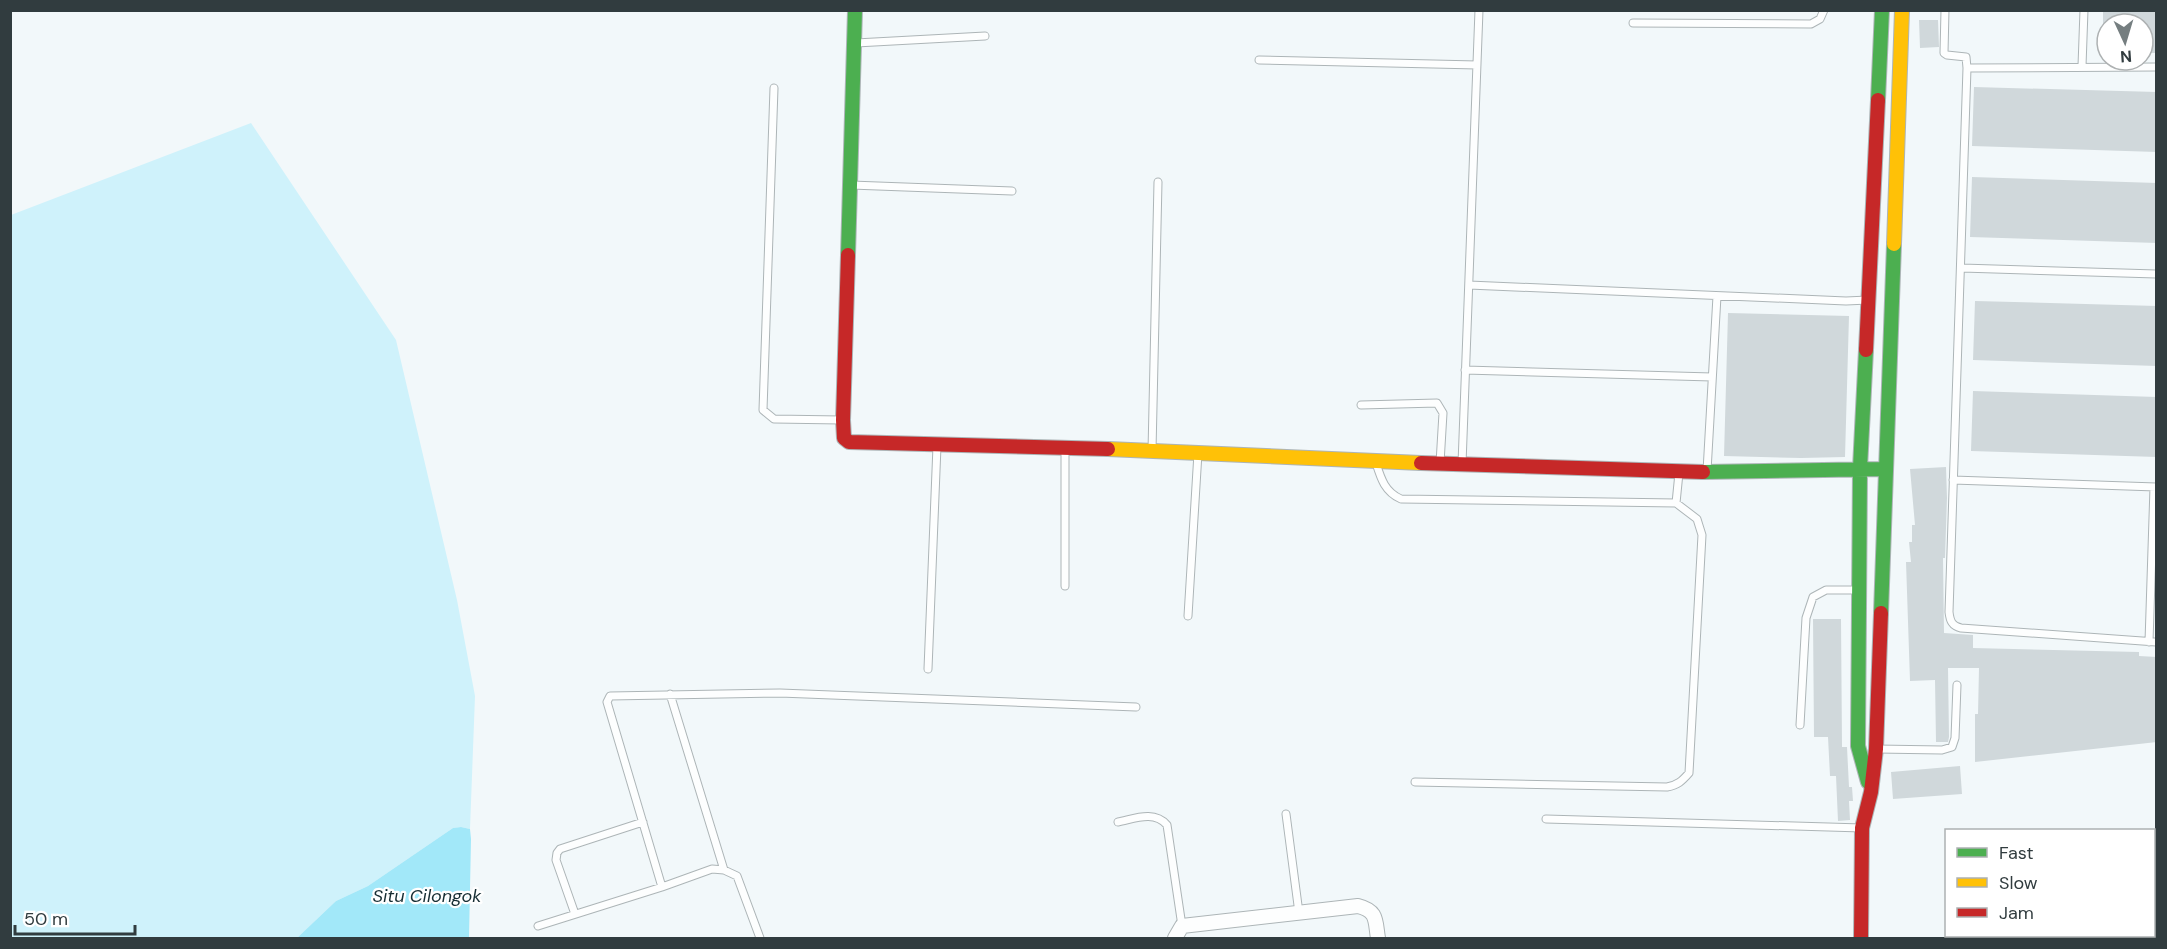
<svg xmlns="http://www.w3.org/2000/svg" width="2167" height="949" font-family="'DM Sans',sans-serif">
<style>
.green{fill:#cff2fb}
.water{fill:#a2e8f9}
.building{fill:#d0d8db}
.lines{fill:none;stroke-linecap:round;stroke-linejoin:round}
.lane-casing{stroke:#adb5b7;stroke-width:9}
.street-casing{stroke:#adb5b7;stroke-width:16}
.fast-casing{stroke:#adb5b7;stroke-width:16}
.slow-casing{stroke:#adb5b7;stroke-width:16}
.jam-casing{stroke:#adb5b7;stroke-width:16}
.lane{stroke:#fdfefe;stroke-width:7}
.street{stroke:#fdfefe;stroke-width:14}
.fast{stroke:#4caf50;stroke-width:14}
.slow{stroke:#ffc107;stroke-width:14}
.jam{stroke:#c62828;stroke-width:14}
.labels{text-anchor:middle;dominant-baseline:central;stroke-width:4.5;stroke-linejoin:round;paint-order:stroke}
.water-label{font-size:18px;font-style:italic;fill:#172e34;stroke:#fff}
</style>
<rect width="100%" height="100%" fill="#f2f8fa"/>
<path class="green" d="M251,123L396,340L457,600L475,696L470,829L461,827L453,828L368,886L336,901L297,938H11V215Z"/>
<path class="water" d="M461,827L470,829L471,839L469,938H297L336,901L368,886L453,828Z"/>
<path class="building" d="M2103,10H2157V53H2143V24H2103Z
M1919,20H1938L1939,47L1920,48Z
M1974,87L2157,92V152L1972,146Z
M1972,177L2157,183V243L1970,237Z
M1975,301L2157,306V366L1973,360Z
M1728,313L1849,316L1845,457L1801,458L1724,456Z
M1973,391L2157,397V457L1971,451Z
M1946,467L1947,498L1945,558H1943L1944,633L1973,635V648L2139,652V656L2157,657V742L1975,762V714H1978L1979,668H1948L1949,737L1948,742H1936L1935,680L1910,681L1906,562H1911L1909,542H1912V525H1915L1910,469Z
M1813,619H1841L1842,747H1847L1849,787H1852L1853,801H1849L1850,820L1838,821L1836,776H1830L1828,737H1814Z
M1960,766L1962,794L1893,799L1891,772Z"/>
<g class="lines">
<defs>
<path id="lane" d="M1945,10L1944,53L1947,55L1966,57L1967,68
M1633,23L1811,24L1820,19L1824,10
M856,43L985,36
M1259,60L1477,65
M2082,66L2084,10
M2156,67L1967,68L1949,612C1950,621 1952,626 1961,628L2156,642
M774,88L763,410L774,419L841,420
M851,185L1012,191
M1962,268L2156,274
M1469,285L1846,301L1868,300
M1465,370L1712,377
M1361,405L1437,403L1443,413L1440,463
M1065,449V586
M1152,451L1158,182
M1376,463C1381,479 1385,492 1401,499L1676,503L1697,519L1702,535L1689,773C1682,781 1678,785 1667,787L1415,782
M1462,464L1479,10
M1707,471L1717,296
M1953,480L2156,487
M1676,503L1679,473
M1188,616L1198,453
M2149,642L2154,487
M928,669L937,446
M670,694L724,870
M1800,725L1806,618L1813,597L1826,590H1857
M1877,749L1942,750L1952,747L1955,738L1957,685
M1286,814L1299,913
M1546,819L1862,828
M1118,822C1134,819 1154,810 1167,825L1182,926
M662,887L607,702L610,696L780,693L1136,707
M575,914L556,860L557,853L560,849L643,822
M538,926L662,887L712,869L724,870L737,876L760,938"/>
<path id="street" d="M1175,938L1182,926L1358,906C1378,911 1375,921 1378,938"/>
<path id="fast" d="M1878,100L1882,10
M848,255L855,10
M1866,350L1860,468L1858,746L1868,782
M1703,472L1884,469
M1881,613L1894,244"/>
<path id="slow" d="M1894,244L1902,10
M1108,449L1421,463"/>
<path id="jam" d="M848,255L843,420L844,438L849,442L1108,449
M1866,350L1878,100
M1421,463L1703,472
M1861,938L1862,828L1871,792L1876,749L1881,613"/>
</defs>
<use href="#lane" class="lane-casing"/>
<use href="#street" class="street-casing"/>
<use href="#fast" class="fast-casing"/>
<use href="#slow" class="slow-casing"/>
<use href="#jam" class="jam-casing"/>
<use href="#lane" class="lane"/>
<use href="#street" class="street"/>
<use href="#fast" class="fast"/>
<use href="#slow" class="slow"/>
<use href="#jam" class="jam"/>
</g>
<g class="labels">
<g class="water-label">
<text x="427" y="896">Situ Cilongok</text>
</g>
</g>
<rect width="2167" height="949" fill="none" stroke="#313c3f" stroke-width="24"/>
<rect x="1945" y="829" width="210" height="108" fill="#ffffff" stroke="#adb1b2" stroke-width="1.5"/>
<rect x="1957" y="848" width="30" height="9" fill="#4caf50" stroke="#adb1b2" stroke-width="1.5"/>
<text x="1999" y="859" font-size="18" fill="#313c3f">Fast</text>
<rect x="1957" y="878" width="30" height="9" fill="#ffc107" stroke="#adb1b2" stroke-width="1.5"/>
<text x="1999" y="889" font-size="18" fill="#313c3f">Slow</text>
<rect x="1957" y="908" width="30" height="9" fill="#c62828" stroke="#adb1b2" stroke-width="1.5"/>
<text x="1999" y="919" font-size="18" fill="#313c3f">Jam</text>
<g transform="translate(2125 42) rotate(176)"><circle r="28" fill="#ffffff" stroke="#adb1b2" stroke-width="1.5"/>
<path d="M0-4.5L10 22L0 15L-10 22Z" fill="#757e80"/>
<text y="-9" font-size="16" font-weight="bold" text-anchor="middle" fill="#313c3f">N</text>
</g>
<path d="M15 925v9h120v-9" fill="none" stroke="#313c3f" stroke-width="3"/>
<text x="24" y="925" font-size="18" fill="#313c3f" stroke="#ffffff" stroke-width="4.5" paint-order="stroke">50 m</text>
</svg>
